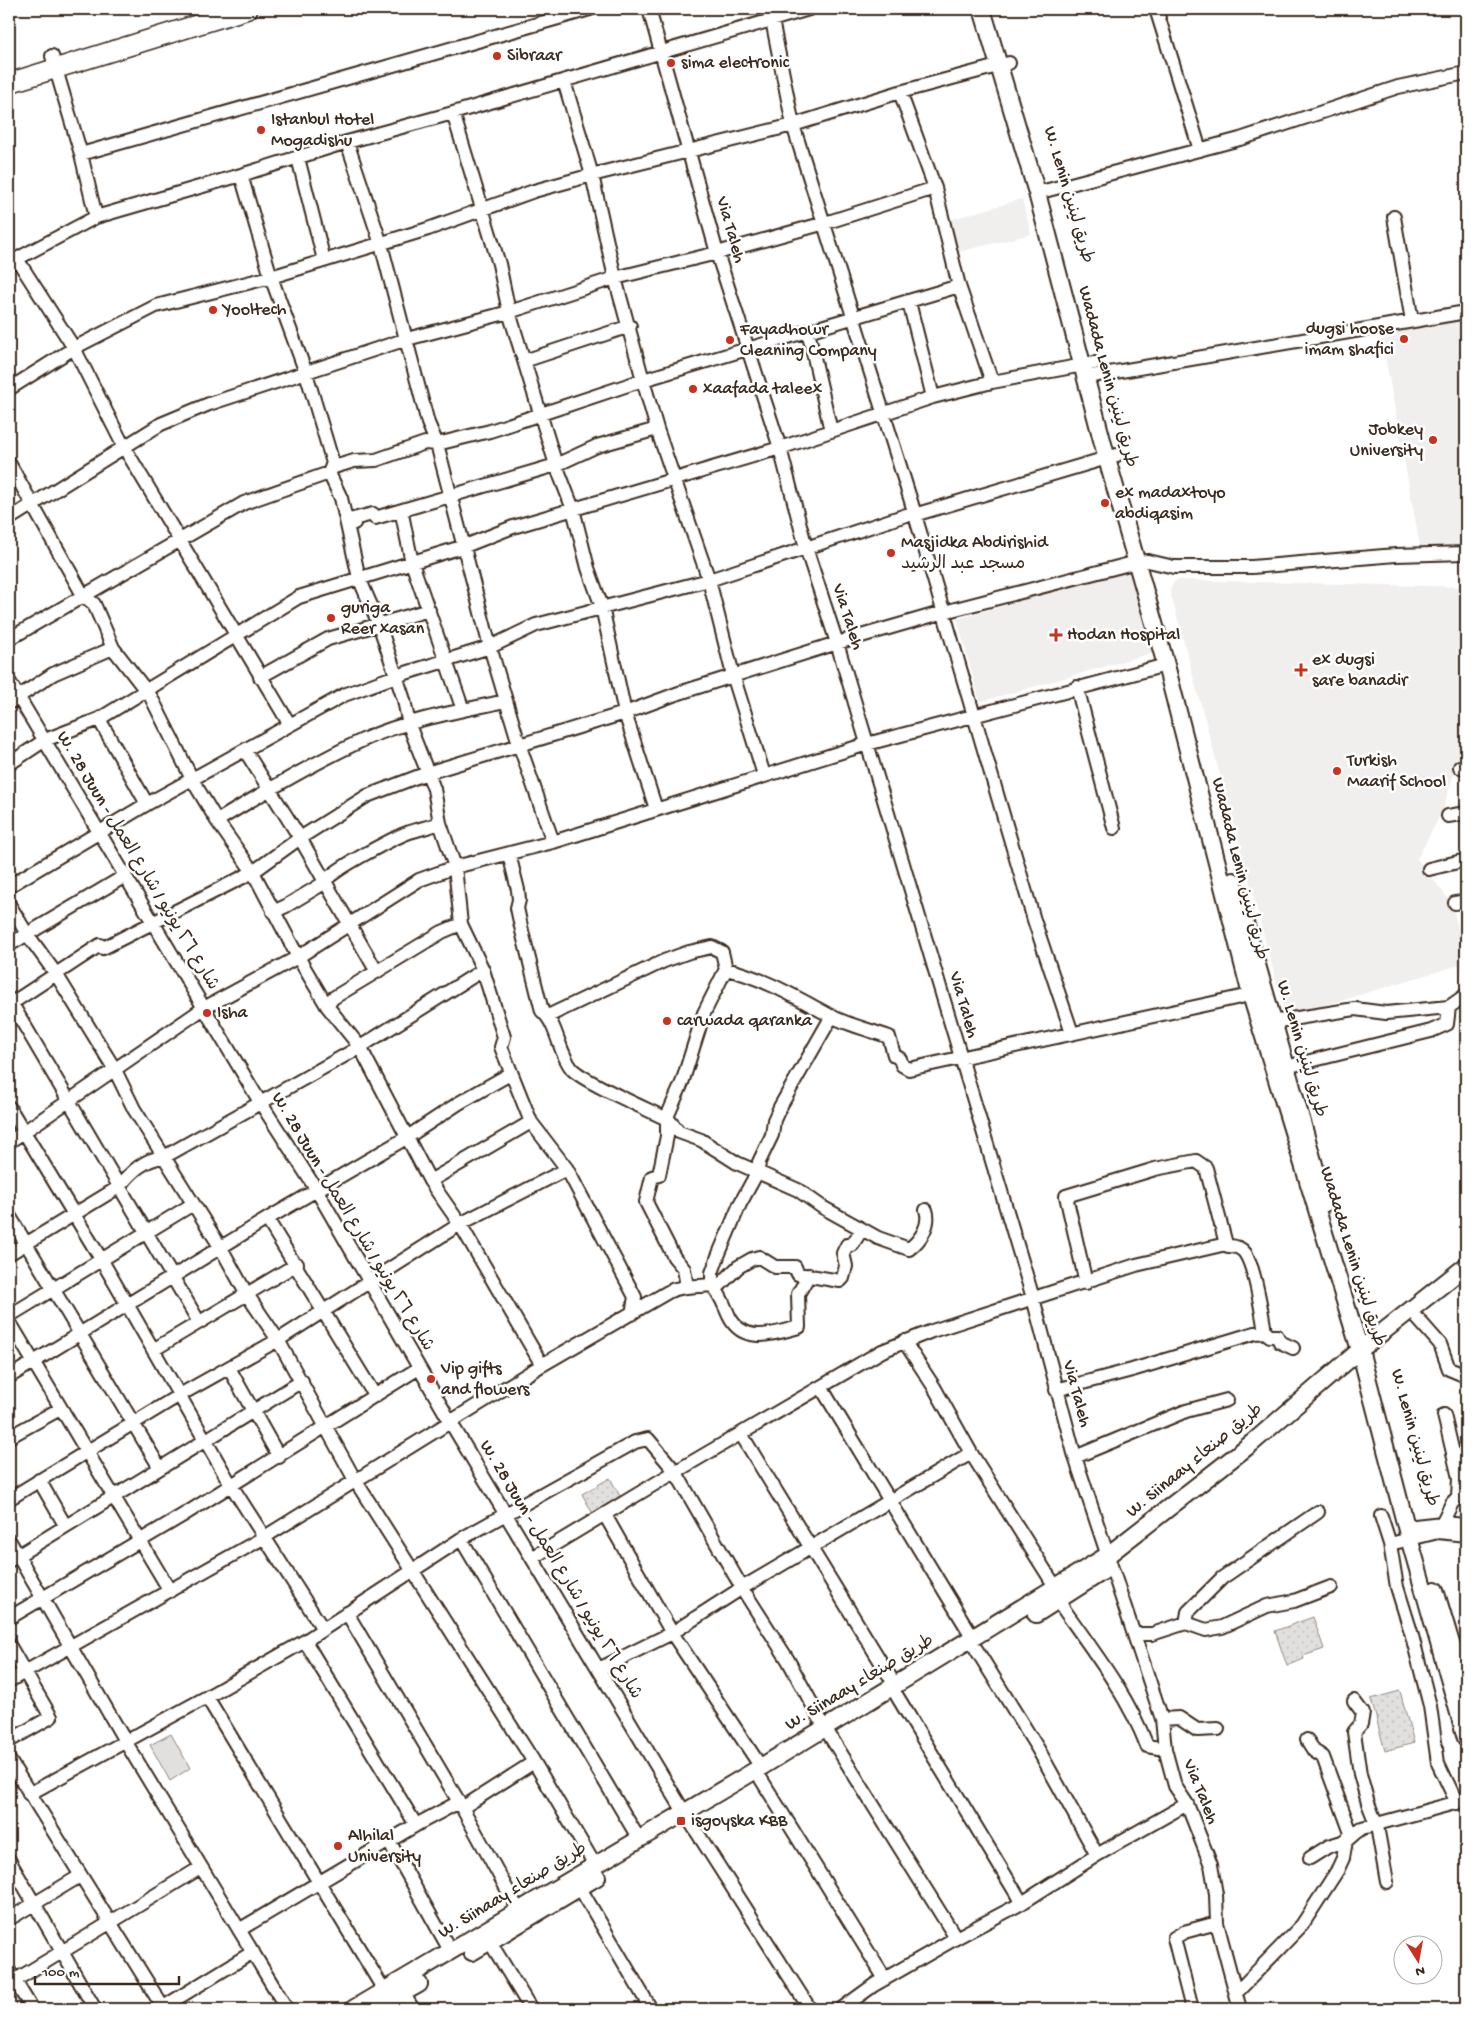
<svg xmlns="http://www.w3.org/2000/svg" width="1475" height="2018" font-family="'Gochi Hand','Playpen Sans Arabic',sans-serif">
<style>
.built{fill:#f1efee}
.grass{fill:#e2e0de;stroke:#8e857e}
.park{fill:url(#park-dots);stroke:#8e857e}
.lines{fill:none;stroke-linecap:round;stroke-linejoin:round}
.minor-casing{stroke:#3b2a1e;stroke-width:16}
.major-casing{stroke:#3b2a1e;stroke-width:20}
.highway-casing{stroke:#3b2a1e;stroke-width:22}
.minor{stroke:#fff;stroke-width:12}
.major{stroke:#fff;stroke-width:16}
.highway{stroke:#fff;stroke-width:19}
.poi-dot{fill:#c8321e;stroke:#fff;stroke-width:2}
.labels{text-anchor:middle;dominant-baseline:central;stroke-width:5;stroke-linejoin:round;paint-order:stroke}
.poi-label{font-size:18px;fill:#3b2a1e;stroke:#fff;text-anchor:start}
.street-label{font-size:18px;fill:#3b2a1e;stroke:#fff}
</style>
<defs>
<pattern id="park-dots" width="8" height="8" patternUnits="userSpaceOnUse" patternTransform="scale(1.25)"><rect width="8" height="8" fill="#e2e0de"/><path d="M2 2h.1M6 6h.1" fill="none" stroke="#c3c0be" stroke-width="1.8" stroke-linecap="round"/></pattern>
</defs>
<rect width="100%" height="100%" fill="#fff"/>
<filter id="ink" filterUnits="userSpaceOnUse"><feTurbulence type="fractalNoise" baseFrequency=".02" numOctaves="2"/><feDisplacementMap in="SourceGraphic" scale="10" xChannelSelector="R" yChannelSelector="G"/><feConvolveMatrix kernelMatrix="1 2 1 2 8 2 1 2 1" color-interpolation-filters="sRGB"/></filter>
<g filter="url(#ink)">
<path class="built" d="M1022,199L1031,234L959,252L949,220Z
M1466,318V549L1420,546L1381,334Z
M1131,569L1156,652L980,702L957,619Z
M1180,580L1466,587V732L1443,810L1417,859L1451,902L1464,950L1466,951V982L1459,965L1286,1017L1170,591L1174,581Z"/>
<path class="grass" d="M171,1734L190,1768L170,1781L150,1745Z"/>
<path class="park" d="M610,1478L621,1498L593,1514L582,1494Z
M1313,1617L1324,1649L1303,1656L1304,1659L1287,1666L1275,1631Z
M1400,1691L1414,1743L1385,1751L1371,1699Z"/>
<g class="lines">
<defs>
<path id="minor" d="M649,9L717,253L780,448L806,548L837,643L1033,1298L1075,1457L1162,1719L1165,1749L1175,1786L1187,1804L1211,1865L1216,1894L1217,1923L1240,2009
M1156,9L1200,150
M772,20L793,125L910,498L1034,920L1072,1033
M52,56L81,154L96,217
M564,81L592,175L615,278L643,380L657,429L709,580L733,675L764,775
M900,92L935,188L959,286L992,382
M453,113L499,264L509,312L556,465L573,509L588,568L602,607L625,713L656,809
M347,142L381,244L428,423L437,444L490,647L519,744L553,842
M81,154L590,9
M298,158L324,260
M241,175L271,277L306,373L333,463L329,473L341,498L359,578L379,624L404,700L409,725L434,789L440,823L455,867L461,924L483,970L504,1037L501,1047L531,1122L567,1169L635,1297L632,1314
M1037,193L1240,139L1398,87L1466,73
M1394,217L1412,321
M17,259L74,348L124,447L290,725
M9,263L96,217L241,175L347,142L453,113L809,9
M909,302L933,397
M808,331L831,431
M524,361L630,326
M1086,377L1466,312
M9,389L74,348L156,306L271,277L428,229L534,191L592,175L793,125L900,92L1009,63
M9,463L83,595L94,604L113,648L151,697L193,781L217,821L253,872L298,957L327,1006L360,1047L430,1181L460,1224L542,1365
M395,512L402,514L412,563L463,710
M9,519L161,424L209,404L407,339L509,312L615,278L717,253L825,223L935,188
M348,526L354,523L353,519L373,514L375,518L556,465L597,446L657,429
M9,639L244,503L329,473L334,467L354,461L376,460L425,443L437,444L490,431L643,380L959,286
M260,677L328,639L429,610
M9,681L260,1102L316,1189L451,1423L684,1812L810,2009
M1077,687L1114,828
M9,703L53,674L113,648
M99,719L147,804
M246,752L300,838L377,972
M9,764L45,740L99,719L299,597L465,546L513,527L780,448L933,397L992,382L1094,363
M1460,767L1466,766
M1448,816L1466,813
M217,821C264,792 313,763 363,740C403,721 463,710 506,701
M509,854L518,890L519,900L517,908L522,931L542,1011C558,1025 558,1052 572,1069C584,1082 649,1110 669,1120L679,1132L701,1140L737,1163L798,1190L822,1207L878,1238L909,1249C921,1240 931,1224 926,1210
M1429,869L1466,860
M9,886L147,804L344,695L396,676L490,647L536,625L709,580L906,515H914L1117,455
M1455,903L1466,901
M9,904L27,934L56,974L114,1068L134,1109L221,1248L246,1293L278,1340L355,1480L534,1762L595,1865
M273,912L286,906L324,883C326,873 394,838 407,833C418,829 429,827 440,823
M9,945L125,876
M9,999L199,1322
M9,1005L100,945L103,948L253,872L300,838L367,796L427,773L625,713L676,694L837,643L944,612L1137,562L1148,561L1174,567H1252L1396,555L1466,553
M327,1006L333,998L442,932L461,924
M548,1016L664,961L689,952L712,947L722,952L726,969
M1272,1022L1355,1009L1386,1013L1449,1007L1466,995
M1286,1067L1431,1031L1447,1024L1449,1007
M9,1107L101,1259L231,1485L323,1629
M9,1142L204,1008L298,957L419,880L455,867L553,842L867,744L1166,665
M430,1181L531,1122
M9,1215L160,1468
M267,1219L375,1396
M9,1254L119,1187C131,1172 144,1159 164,1157L360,1047L483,970
M1086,1283L1066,1196L1155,1169L1196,1161L1206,1168L1226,1244
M712,1285V1273L718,1256L740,1204L758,1171L759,1162L772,1135L774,1120L780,1107L832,1016
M687,1287L684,1269L674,1257L646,1202L652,1177L659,1175L667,1136V1117L682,1083L704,1013L726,969C764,978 797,998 831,1016C848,1025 870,1030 889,1037L894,1055L900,1059L902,1065L909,1069L1259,993
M716,1289L738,1267L752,1259L759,1257L775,1267H795L798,1274L840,1281L843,1278L846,1266L843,1253L847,1245H852L862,1229
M9,1316L193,1204
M1418,1319L1440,1344L1449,1369L1466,1376
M9,1321L170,1591
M904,1341L934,1387L971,1453L1056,1588
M153,1350L297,1264
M229,1368L279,1457
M9,1377L267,1219L406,1138L459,1103L510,1074
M821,1387L973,1638
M1056,1390L1132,1370L1255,1333L1265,1332L1270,1336H1277L1280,1342L1293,1348
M741,1434L895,1685
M9,1437L60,1409
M1075,1457L1186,1411L1227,1400
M39,1480L65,1525
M9,1499L178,1396L278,1340L460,1224L567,1169
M605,1515L672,1633L761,1767
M1381,1516L1390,1544
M1442,1523L1452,1503L1458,1497L1459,1478L1444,1415
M1406,1527L1442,1523L1466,1525
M461,1539L639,1839
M9,1540L125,1741L287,2009
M532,1558L663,1479L882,1351L932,1331L1136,1265L1226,1244L1228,1246C1234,1246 1241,1247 1245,1253C1255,1267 1262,1313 1265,1332
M9,1561L302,1381
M1058,1601C1090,1647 1127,1693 1147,1746L1165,1749
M347,1613L459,1802L519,1911
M9,1618L185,1514L419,1368
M1186,1623L1188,1612L1222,1578L1318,1512
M1134,1634H1152L1186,1623L1206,1630L1222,1627L1267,1606L1294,1601L1331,1587
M305,1641L416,1825
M9,1645L51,1717L9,1741
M976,1649L1038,1749L1097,1855
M599,1669L672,1633L742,1588L971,1453
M9,1681L263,1538L542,1365L668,1292C681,1285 697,1287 712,1285C720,1293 724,1305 729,1316C743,1345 774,1334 799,1327L798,1294L809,1275
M897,1696L1022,1903
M1354,1701L1363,1713L1361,1724L1354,1732L1360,1774L1368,1803L1377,1826L1387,1882
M1162,1719L1179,1718L1197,1730L1218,1729
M830,1736L956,1938
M9,1760L164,2009
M761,1779L885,1979
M29,1794L207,1697
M1457,1803L1438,1763L1430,1706L1411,1632L1397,1587L1390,1544L1438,1532L1466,1535
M462,1808L534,1762
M389,1841L451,1952
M1310,1858L1329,1846L1342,1842L1362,1828L1466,1800
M9,1860L95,2009
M580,1888L651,2009
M9,1919L80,1876
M239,1930L416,1825L459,1802
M490,1942L531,2009
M9,1971L32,2009
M9,1984L200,1868
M384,1990L207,1697L305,1641L461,1539L635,1442L648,1439L675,1471L742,1588L788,1660L825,1728
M403,1993L413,2009
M1236,1993L1302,1925L1337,1871L1343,1858L1346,1841L1354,1834L1351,1833L1323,1757L1314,1751L1307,1740
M160,2009L253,1952
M841,2009L874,1985L956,1938L1022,1903L1097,1855L1187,1804
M1192,2009L1174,1938L1184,1932L1217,1923"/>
<path id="major" d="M982,9L1037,193L1107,459L1166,665L1251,995L1360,1350L1409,1538L1466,1738
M1233,881L1325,1203
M1435,1590L1466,1693
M1036,1614L1108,1568
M472,1952L597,1877
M353,2009L761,1767L1108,1555L1252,1443L1360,1350L1466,1266
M374,2009L419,1984"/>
<path id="highway" d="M9,83L248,9"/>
</defs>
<use href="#minor" class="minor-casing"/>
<use href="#major" class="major-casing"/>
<use href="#highway" class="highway-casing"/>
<use href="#minor" class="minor"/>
<use href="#major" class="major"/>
<use href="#highway" class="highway"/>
</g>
</g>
<g class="poi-dot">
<circle cx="497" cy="56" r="5"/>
<circle cx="671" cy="63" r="5"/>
<circle cx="261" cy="130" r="5"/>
<circle cx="213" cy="310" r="5"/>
<circle cx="1404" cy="339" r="5"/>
<circle cx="730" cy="340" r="5"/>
<circle cx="693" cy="389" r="5"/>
<circle cx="1433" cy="440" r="5"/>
<circle cx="1105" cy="503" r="5"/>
<circle cx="891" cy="553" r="5"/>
<circle cx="331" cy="618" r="5"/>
<path d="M1053.5 627.5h5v5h5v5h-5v5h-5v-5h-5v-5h5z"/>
<path d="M1298.5 662.5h5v5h5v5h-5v5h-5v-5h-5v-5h5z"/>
<circle cx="1337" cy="771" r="5"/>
<circle cx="207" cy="1013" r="5"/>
<circle cx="667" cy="1021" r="5"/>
<circle cx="431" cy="1379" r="5"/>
<rect x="676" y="1816" width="10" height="10" rx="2.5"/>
<circle cx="338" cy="1846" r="5"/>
</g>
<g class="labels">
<g class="poi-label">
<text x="507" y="56">Sibraar</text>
<text x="681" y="63">sima electronic</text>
<text x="271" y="120">Istanbul Hotel<tspan x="271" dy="21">Mogadishu</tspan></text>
<text x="223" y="310">Yooltech</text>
<text x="1394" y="329" text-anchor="end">dugsi hoose<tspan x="1394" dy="21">imam shafici</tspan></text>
<text x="740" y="330">Fayadhowr<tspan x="740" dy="21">Cleaning Company</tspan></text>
<text x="703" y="389">xaafada taleex</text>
<text x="1423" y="430" text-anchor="end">Jobkey<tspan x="1423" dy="21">University</tspan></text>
<text x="1115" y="493">ex madaxtoyo<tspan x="1115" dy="21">abdiqasim</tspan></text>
<text x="901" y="543">Masjidka Abdirishid<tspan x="901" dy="21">مسجد عبد الرشيد</tspan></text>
<text x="341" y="608">guriga<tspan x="341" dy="21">Reer xasan</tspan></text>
<text x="1067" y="635">Hodan Hospital</text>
<text x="1312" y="660">ex dugsi<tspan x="1312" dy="21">sare banadir</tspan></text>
<text x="1347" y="761">Turkish<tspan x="1347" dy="21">Maarif School</tspan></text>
<text x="217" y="1013">Isha</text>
<text x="677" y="1021">carwada qaranka</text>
<text x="441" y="1369">Vip gifts<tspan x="441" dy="21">and flowers</tspan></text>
<text x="691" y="1821">isgoyska KBB</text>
<text x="348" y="1836">Alhilal<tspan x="348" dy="21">University</tspan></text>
</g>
<g class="street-label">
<text transform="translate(1068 195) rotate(74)">W. Lenin طريق لينين</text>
<text transform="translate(730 230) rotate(74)">Via Taleh</text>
<text transform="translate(1107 377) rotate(75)">Wadada Lenin طريق لينين</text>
<text transform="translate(847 617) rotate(72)">Via Taleh</text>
<text transform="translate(137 861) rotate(59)">W. 28 Juun - شارع ٢٦ يونيو / شارع العمل</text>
<text transform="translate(1239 869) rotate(76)">Wadada Lenin طريق لينين</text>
<text transform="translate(963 1005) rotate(74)">Via Taleh</text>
<text transform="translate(1301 1049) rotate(74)">W. Lenin طريق لينين</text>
<text transform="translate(352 1222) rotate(59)">W. 28 Juun - شارع ٢٦ يونيو / شارع العمل</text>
<text transform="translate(1352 1257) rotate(73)">Wadada Lenin طريق لينين</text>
<text transform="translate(1076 1394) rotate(75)">Via Taleh</text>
<text transform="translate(1414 1438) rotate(75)">W. Lenin طريق لينين</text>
<text transform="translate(1195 1461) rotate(-39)">W. Siinaay طريق صنعاء</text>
<text transform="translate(560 1570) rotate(59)">W. 28 Juun - شارع ٢٦ يونيو / شارع العمل</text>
<text transform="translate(860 1683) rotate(-31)">W. Siinaay طريق صنعاء</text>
<text transform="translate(1200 1792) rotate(68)">Via Taleh</text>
<text transform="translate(513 1891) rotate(-31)">W. Siinaay طريق صنعاء</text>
</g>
</g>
<rect width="1475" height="2018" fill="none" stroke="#fff" stroke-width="30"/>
<rect x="15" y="15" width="1445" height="1988" fill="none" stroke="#3b2a1e" stroke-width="2" filter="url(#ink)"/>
<g transform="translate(1418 1960) rotate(169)"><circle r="24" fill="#ffffff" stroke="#b1aaa5"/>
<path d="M0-4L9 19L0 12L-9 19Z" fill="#c8321e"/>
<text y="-8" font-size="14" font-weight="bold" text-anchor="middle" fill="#3b2a1e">N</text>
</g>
<path d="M35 1976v8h144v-8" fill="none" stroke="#3b2a1e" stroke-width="2.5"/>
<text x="42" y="1976" font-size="15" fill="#3b2a1e" stroke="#ffffff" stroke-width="4" paint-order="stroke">100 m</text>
</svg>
